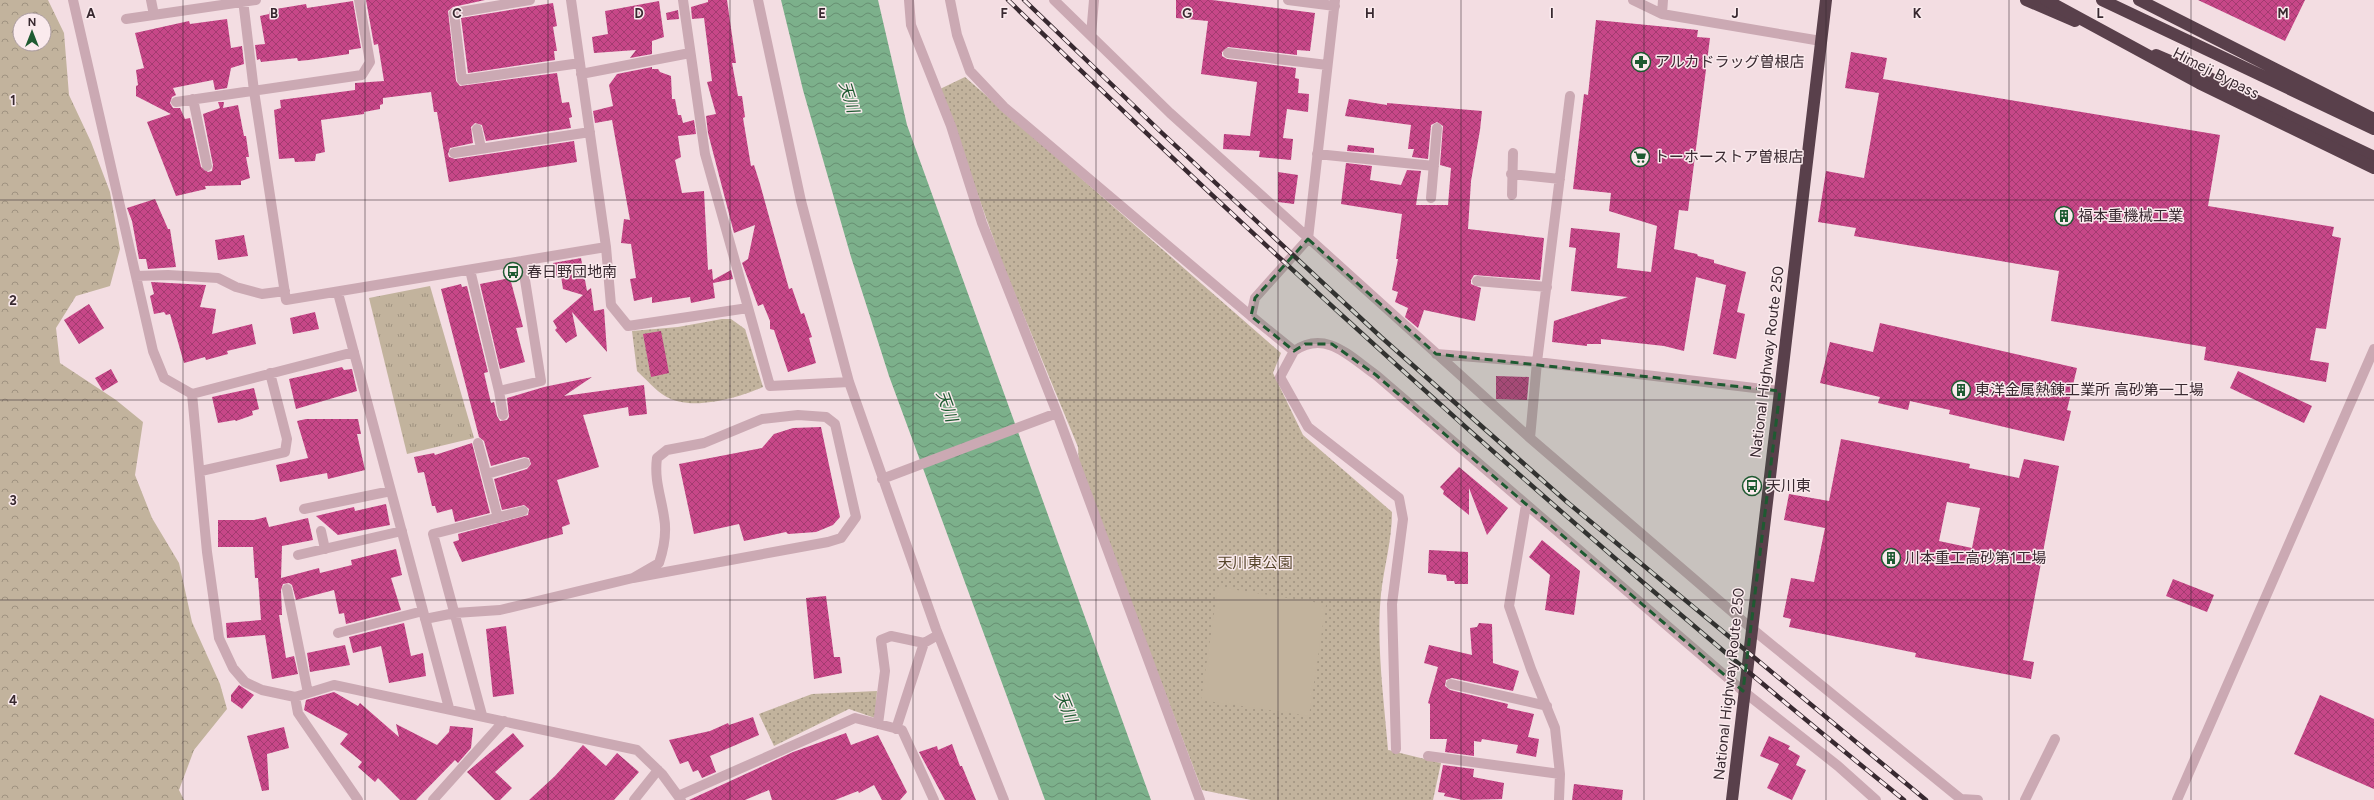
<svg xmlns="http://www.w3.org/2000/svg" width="2374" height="800" font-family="Figtree,'Noto Sans JP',sans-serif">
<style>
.grass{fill:url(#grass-tufts)}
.forest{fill:url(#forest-crowns);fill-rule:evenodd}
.park{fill:url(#park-dots)}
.pitch{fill:#c2b39d}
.water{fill:url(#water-waves)}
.building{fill:url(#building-cross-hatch);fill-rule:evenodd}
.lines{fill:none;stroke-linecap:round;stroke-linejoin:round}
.street{stroke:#cba9b3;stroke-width:10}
.highway{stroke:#59404b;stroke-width:12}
.rail-casing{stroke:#382930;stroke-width:4.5}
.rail{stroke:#faeaed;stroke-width:3;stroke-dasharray:9;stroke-linecap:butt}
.highway-bridge{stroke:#59404b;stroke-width:12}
.marked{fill:#1e5a31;fill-opacity:0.2;stroke:#1e5a31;stroke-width:3;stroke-dasharray:8 5;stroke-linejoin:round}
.grid{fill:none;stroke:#382930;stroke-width:1;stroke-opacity:0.55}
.labels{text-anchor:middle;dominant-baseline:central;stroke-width:3;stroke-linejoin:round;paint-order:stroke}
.poi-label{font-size:15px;fill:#382930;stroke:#faeaed;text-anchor:start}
.street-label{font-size:15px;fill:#382930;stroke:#faeaed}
.park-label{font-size:15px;fill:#57462c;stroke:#faeaed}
.water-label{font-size:16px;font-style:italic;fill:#1e5a31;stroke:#faeaed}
.grid-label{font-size:13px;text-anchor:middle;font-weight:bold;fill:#382930;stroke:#faeaed;stroke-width:3;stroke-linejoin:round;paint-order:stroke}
</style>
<defs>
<pattern id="grass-tufts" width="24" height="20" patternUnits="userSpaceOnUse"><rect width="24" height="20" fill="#c2b39d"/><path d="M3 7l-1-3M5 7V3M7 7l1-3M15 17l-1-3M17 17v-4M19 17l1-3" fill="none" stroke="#9f9280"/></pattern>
<pattern id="forest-crowns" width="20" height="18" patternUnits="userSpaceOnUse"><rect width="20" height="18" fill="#c2b39d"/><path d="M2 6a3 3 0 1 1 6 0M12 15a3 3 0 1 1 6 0" fill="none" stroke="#9f9280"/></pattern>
<pattern id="park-dots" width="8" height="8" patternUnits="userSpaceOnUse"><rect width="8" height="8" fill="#c2b39d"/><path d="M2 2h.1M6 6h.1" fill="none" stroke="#9f9280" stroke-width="1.8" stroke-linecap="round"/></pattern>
<pattern id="water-waves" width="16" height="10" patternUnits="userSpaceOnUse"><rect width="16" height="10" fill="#7cb08b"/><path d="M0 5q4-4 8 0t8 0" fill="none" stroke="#678f72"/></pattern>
<pattern id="building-cross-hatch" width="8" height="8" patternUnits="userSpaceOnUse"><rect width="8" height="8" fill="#c74788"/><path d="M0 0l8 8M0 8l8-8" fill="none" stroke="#a33b70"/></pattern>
</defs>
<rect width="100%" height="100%" fill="#f3dde2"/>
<path class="grass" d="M430,286L474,438L407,454L369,298Z"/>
<path class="forest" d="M0,0H48L64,33L69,95L91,142L110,192L120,249L110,286L76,296L56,328L60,363L116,400L143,422L135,475L152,518L179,563L192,622L220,684L227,709L194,750L179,790L184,800H0ZM20,20H44V44H20Z"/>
<path class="park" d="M965,77L1281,353L1273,373L1303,435L1392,512C1392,541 1384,566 1381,594C1376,644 1384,700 1388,750L1441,763L1433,800H1251L1202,790L1079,465L1078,447L1003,265L940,89Z
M722,319H731L745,329L763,387C738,398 690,412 665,396C655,390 646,379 637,371L632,331L678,327Z
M877,691L875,718L849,709L774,746L759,714L812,694Z"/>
<path class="pitch" d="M1218,587L1326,604L1309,716L1201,700Z"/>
<path class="water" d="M781,0H878L907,125L1151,800H1045L889,376L851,257L803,90Z"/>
<path class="building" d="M366,0H485L453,7L448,11L456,81L460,86L557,73L562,103L569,102L572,117L569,118L571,128L486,141L482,125L475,123L471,127L473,143L450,148L448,154L449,157L455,159L574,141L577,162L449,182L437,112H434L431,92L383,98V104L380,105V109L364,112V114L321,120L325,152L316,154L315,161L295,162L294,158L279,159L274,110L281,108L280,100L355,90V83L384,81L378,44L374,45Z
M708,0H727L736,63H732L738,96H742L745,117L743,118L751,166L754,165L760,184L789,289L792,288L801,314L804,313L812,337L809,338L816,363L788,372L774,330L770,329V321L763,304L758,306L742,263L748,259L755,225L734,233L708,133L706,116L716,114L707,82L712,81L704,18L692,19L691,7L708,2Z
M1176,0H1212L1315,13L1310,51L1297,50V55L1228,47L1222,52V56L1227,59L1296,68L1295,78L1299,79L1298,93L1309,94L1308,112L1287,109L1283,138L1293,139L1291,160L1259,157L1260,151L1223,149L1224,134L1250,136L1257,82L1201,74L1208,21L1176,18Z
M2198,0H2305L2285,41Z
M353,1L361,48L349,50V54L309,60L298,61L297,58L261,62L260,59L257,60L255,45L265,44L260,16L269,14L270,10L306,4L307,8Z
M659,1L664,37L652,41V54L630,58L636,50L594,53L592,37L608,34L605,11Z
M553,3L557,26L553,27L557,51H554L555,60L468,73L461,18Z
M678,10L679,19L667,20L666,13Z
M227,19L231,48L242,46L244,64L231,68L227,88L215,90L213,80L173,88L176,95L172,97L170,103L173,108H180L185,119L190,118L201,167L208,172L212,171L213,165L203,114L220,108L218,102H224L223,108L238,105L244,136H246L249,157H246L250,178L241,181V185L205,186L206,189L176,196L147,122L171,114L136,96V86L138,85L136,70L144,68L135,33L189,21L190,24Z
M1596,20L1698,30L1697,37L1710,38L1688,211L1679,210L1674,249L1697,254L1698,256L1714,260V263L1746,272L1737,312L1745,314L1736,359L1713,354L1726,285L1696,277L1684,351L1664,346L1601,339V344H1587V346L1552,342L1554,321L1628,297L1571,291L1576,248L1569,247L1571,228L1620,233L1617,268L1651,272L1657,226L1609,211L1611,193L1573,189L1584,94L1588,95Z
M1851,52L1887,58L1883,79L2220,135L2208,206L2334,227L2332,236L2341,238L2326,329L2316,328L2310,360L2329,363L2326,382L2204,360L2206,347L2051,321L2059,271L1854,236L1856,228L1818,222L1826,171L1864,178L1879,93L1845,88Z
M652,67V69H658L660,72L671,76L672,99H675L678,115H681L683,123L694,120L696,134L678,136L681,157L675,160L682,193L704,191L708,270L712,269L713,280L731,270L733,279L713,283L715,298L691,303L690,297L652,303V297L634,301L630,279L636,278L631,244L621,243L624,219L630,220L612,120L595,123L593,111L613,106L609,85L617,74Z
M1349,99L1387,105V103L1482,111L1480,130L1471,181L1468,229L1544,238L1540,280L1474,275L1471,280V284L1481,288L1475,321L1424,310L1418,328L1405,317L1408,308L1395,302L1398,292L1392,290L1398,259H1396L1402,214L1341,204L1346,163L1372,166L1370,180L1401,185L1407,170L1421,171L1416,205H1448L1451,168L1440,165L1443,126L1437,122L1431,125L1428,159L1412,157L1414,149H1408L1411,125L1345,116Z
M1348,145L1374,148V153L1347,151Z
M1278,172L1298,175L1294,204L1278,202Z
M155,199L168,229H170L176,267L148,269L146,259H139L132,221L127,208Z
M244,235L248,256L218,260L215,240Z
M581,258L587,291L591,288L594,311L604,309L607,352L572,312L577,336L566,343L555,330L557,328L553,321L583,295L563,289L561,276L555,277L553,263Z
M510,278L523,327L516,328L525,362L500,369L480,284Z
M151,282L206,285L200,307L216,309L212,334L252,324L256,344L227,351L228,354L206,360L205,357L184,363L170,314L166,315L164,312L154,314L150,296L154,294Z
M461,284L462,287L467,286L488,372L484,373L491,403L494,402L497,416L500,421L507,420L509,417L507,398L544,387L592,377L564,396L644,385L647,414L629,416L628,407L583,415L599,467L557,480L570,524L562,527L563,534L462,562L453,542L459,540L458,534L528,515L529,509L524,505L502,510L494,479L527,469L531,464L529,458L524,457L491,466L484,441L479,437L441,289Z
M89,304L104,328L79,344L64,320Z
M315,312L319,329L293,334L290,318Z
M1880,323L2077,368L2067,410L2071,411L2064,441L1949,414L1950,410L1910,401L1908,410L1878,403L1880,397L1820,383L1830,342L1873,352Z
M661,331L669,373L651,377L643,334Z
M342,367L344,370L352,369L357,391L296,409L289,379Z
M111,369L118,382L103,391L95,378Z
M2238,371L2312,406L2304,423L2230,388Z
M1496,376L1529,377L1527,400L1496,399Z
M254,388L259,409L252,411L253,415L236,421L235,420L218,423L212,397Z
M306,419H358L361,434H357L365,470L328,479L327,473L280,482L276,465L308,458L297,421Z
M821,427L840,517L833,525L816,532L788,534L786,532L744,541L739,524L694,534L679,464L762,448L774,434L793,428Z
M1841,439L1970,464L1969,468L2019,478L2024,459L2059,466L2023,660L2034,662L2031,679L1915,657L1916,653L1789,627L1791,619L1783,617L1791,578L1814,582L1825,528L1784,520L1789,494L1829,501ZM1947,502L1980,508L1972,548L1939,541Z
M472,443L490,513L455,522L452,509L437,513L435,506H432L424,472L418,473L414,457L434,453L435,455Z
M1459,467L1508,508L1487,535L1469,488V515L1443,494L1444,491L1440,487Z
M386,504L390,525L338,535L316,516L354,507L355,511Z
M266,517L269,527L308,518L313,540L282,546L281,578L319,568L320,573L352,565L351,560L396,549L402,575L391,578L401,610L346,624L344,613L339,614L334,590L296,600L292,585L289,583L283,584L281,590L282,615H279L286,658L294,656L298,674L272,679L265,635L227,638L226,623L261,620L258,578H255L253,547H218V520H254Z
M1542,540L1580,571L1574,615L1545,610L1550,575L1529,557Z
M1429,550L1468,552V584H1455L1454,581H1447L1446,575L1428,573Z
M2173,579L2214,595L2207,612L2166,596Z
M826,596L834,657H840L842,673L814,679L806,598Z
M404,623L411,656L423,653L426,676L389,683L381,646L353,653L349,637Z
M1479,623L1492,624L1493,663L1519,671L1513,691L1452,678L1446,680L1445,686L1450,690L1508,704L1507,708L1534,714L1528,737L1539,739L1536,757L1516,753L1518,745L1482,739L1481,742L1474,741V756L1445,752L1447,739H1430V704L1428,703L1438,667L1424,663L1429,645L1472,655L1470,628L1477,627Z
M506,626L514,694L493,697L486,629Z
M345,645L350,665L310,672L307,653Z
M239,685L254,695L242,709L231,701V695Z
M334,692L358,706L360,703L399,737L396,724L437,745L449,732L450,726L473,728L471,748L458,763L455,760L416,800H400L378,778L375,782L358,767L362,762L340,744L348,734L304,710L306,700Z
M2320,695L2374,719V789L2294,754Z
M753,717L759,735L710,756L716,772L702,778L698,770L693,772L688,761L680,764L669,740L710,731L728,723L729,725Z
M284,727L289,748L267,754L269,790L262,791L247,736Z
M513,733L524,746L495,772L512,788L500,800H495L467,772Z
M846,733L851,745L878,735L907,792L900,800H882L874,785L859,793L858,791L835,800H772L769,790L745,800H689L793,752Z
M1769,736L1790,746L1788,749L1800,756L1796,765L1806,770L1792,800L1767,788L1779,764L1760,756Z
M952,744L960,766H962L976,800H945L919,752L937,746L938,750Z
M583,745L606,766L617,753L639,772L614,800H529L555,776Z
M1443,765L1474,769L1473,777L1504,783L1502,799L1463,800L1444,796L1445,793L1438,792Z
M1574,784L1623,790L1622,800H1572Z"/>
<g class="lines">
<path class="street" d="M73,0L153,351L164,378L192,394L207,552L219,638L233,668L245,682L262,690L295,697
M151,0L154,15
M243,0L254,91L286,300L606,247
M530,0L454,13L462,80L580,63
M571,0L606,247L611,305L628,326L748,308
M683,0L705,154L770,386L849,382
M758,0L801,201L849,382L936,629L1004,800
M909,0L911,25L951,126L982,223L1057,413L1200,800
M950,0L957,35L970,71L1004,107L1251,316
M1054,0L1170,113L1530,438L1751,628L1962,800
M1288,0L1335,6
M1335,0L1308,239L1255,298L1251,316L1294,351L1280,377L1308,427L1399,498L1403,519L1392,604L1396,749
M1633,0L1662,14L1821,41
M1662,14L1663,0
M126,19L256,0
M1091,35L1094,0
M1228,53L1327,65
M581,74L690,53
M193,99L207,166
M176,102L362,75L370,62L359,0
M477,129L481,148
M454,153L590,132
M1317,154L1434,166
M1511,174L1560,179
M1512,195L1513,153
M1431,198L1437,128
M470,270L499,391L541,381L522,261
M136,276L168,275L218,278L236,287L262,294L285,291
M1477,281L1547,287
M338,293L449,708
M1294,351C1326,329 1350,357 1376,375L1743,691L1838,766L1876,800
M1436,354L1537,362L1780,391
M499,391L503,415
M192,394L354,352
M1530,438L1537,362L1570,96
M478,443L498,518
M201,471L285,452L287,439L270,373
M487,474L525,463
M882,479L1057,413
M1526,505L1509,606L1531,669L1555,728L1560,774L1559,800
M304,509L391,491
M321,531L325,549
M298,555L402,531
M287,589L308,693
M425,619L455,613L500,610L633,578L659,563C664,548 667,533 664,517C661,496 654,480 657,458L667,450L704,443L762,419L798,415L826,417L835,424L856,517L841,538L828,542L633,578
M338,633L423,611
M1451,684L1547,706
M482,715L433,534L523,511
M878,724L885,671L881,640L891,636L924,643
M896,729L924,643L938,635
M1428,756L1560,774
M678,796L855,718L902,730L934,800
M1961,799L1978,800
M358,800L298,713L295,697L334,685L637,750L662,774L681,800
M433,800L504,721
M634,800L658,770
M2025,800L2055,739
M2177,800L2374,349"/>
<path class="highway" d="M2026,0L2075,21
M2102,0L2374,129
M2139,0L2374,119
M2156,55L2203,75L2374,157
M1732,800L1826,0"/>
<defs>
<path id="rail" d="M1008,0C1295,279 1592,548 1904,800
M1024,0L1162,133L1381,337L1567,502L1926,800"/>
</defs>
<use href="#rail" class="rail-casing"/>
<use href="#rail" class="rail"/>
<path class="highway-bridge" d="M2046,0L2199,83L2374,168"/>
</g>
<path class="marked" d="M1308,239L1436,354L1780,391L1743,691L1376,375L1332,344H1305L1294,351L1251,316L1255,298Z"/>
<path class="grid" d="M183,0V800M365,0V800M548,0V800M730,0V800M913,0V800M1096,0V800M1278,0V800M1461,0V800M1644,0V800M1826,0V800M2009,0V800M2191,0V800M0,200H2374M0,400H2374M0,600H2374"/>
<defs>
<symbol id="pharmacy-ring" viewBox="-11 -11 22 22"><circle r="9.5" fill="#faeaed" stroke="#1e5a31" stroke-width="1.5"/><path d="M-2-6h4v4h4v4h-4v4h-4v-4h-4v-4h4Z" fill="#1e5a31"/></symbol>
<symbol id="supermarket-ring" viewBox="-11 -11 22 22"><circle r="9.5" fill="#faeaed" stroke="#1e5a31" stroke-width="1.5"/><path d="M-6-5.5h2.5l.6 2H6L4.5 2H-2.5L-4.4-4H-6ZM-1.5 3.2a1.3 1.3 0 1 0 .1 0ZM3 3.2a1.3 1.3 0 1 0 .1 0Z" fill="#1e5a31"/></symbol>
<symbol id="building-ring" viewBox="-11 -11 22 22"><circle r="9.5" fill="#faeaed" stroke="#1e5a31" stroke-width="1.5"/><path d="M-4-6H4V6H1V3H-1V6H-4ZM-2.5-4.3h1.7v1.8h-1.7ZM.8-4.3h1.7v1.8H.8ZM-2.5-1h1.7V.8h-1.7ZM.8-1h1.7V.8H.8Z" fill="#1e5a31"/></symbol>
<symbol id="bus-ring" viewBox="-11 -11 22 22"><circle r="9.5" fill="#faeaed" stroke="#1e5a31" stroke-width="1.5"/><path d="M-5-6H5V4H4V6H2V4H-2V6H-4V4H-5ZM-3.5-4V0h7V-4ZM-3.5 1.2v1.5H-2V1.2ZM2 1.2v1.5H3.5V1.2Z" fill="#1e5a31"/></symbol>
</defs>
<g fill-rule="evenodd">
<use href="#pharmacy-ring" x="1630" y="51" width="22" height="22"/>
<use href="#supermarket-ring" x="1629" y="146" width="22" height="22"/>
<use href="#building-ring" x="2053" y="205" width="22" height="22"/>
<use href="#bus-ring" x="502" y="261" width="22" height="22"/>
<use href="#building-ring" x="1950" y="379" width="22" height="22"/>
<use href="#bus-ring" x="1741" y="475" width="22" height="22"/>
<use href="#building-ring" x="1880" y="547" width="22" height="22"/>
</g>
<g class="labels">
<g class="poi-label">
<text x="1655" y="62">アルカドラッグ曽根店</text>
<text x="1654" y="157">トーホーストア曽根店</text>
<text x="2078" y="216">福本重機械工業</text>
<text x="527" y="272">春日野団地南</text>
<text x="1975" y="390">東洋金属熱錬工業所 高砂第一工場</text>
<text x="1766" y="486">天川東</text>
<text x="1905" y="558">川本重工高砂第1工場</text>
</g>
<g class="street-label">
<text transform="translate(2216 73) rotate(27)">Himeji Bypass</text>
<text transform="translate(1767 362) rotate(-83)">National Highway Route 250</text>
<text transform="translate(1729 684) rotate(-84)">National Highway Route 250</text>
</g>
<g class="park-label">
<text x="1255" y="563">天川東公園</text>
</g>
<g class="water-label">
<text transform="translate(849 97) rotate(73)">天川</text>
<text transform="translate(947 406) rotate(70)">天川</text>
<text transform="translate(1066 707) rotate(68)">天川</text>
</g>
</g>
<g class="grid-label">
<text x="91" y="18">A</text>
<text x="274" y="18">B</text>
<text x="457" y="18">C</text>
<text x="639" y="18">D</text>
<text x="822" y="18">E</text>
<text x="1004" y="18">F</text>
<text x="1187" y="18">G</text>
<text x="1370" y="18">H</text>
<text x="1552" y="18">I</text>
<text x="1735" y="18">J</text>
<text x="1917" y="18">K</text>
<text x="2100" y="18">L</text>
<text x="2283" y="18">M</text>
<text x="13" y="105">1</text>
<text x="13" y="305">2</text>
<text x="13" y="505">3</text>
<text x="13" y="705">4</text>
</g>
<g transform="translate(32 32)"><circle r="19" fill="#faeaed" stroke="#ac9da1"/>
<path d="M0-3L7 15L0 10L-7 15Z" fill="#1e5a31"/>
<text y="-6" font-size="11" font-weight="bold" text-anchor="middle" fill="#382930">N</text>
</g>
</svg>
